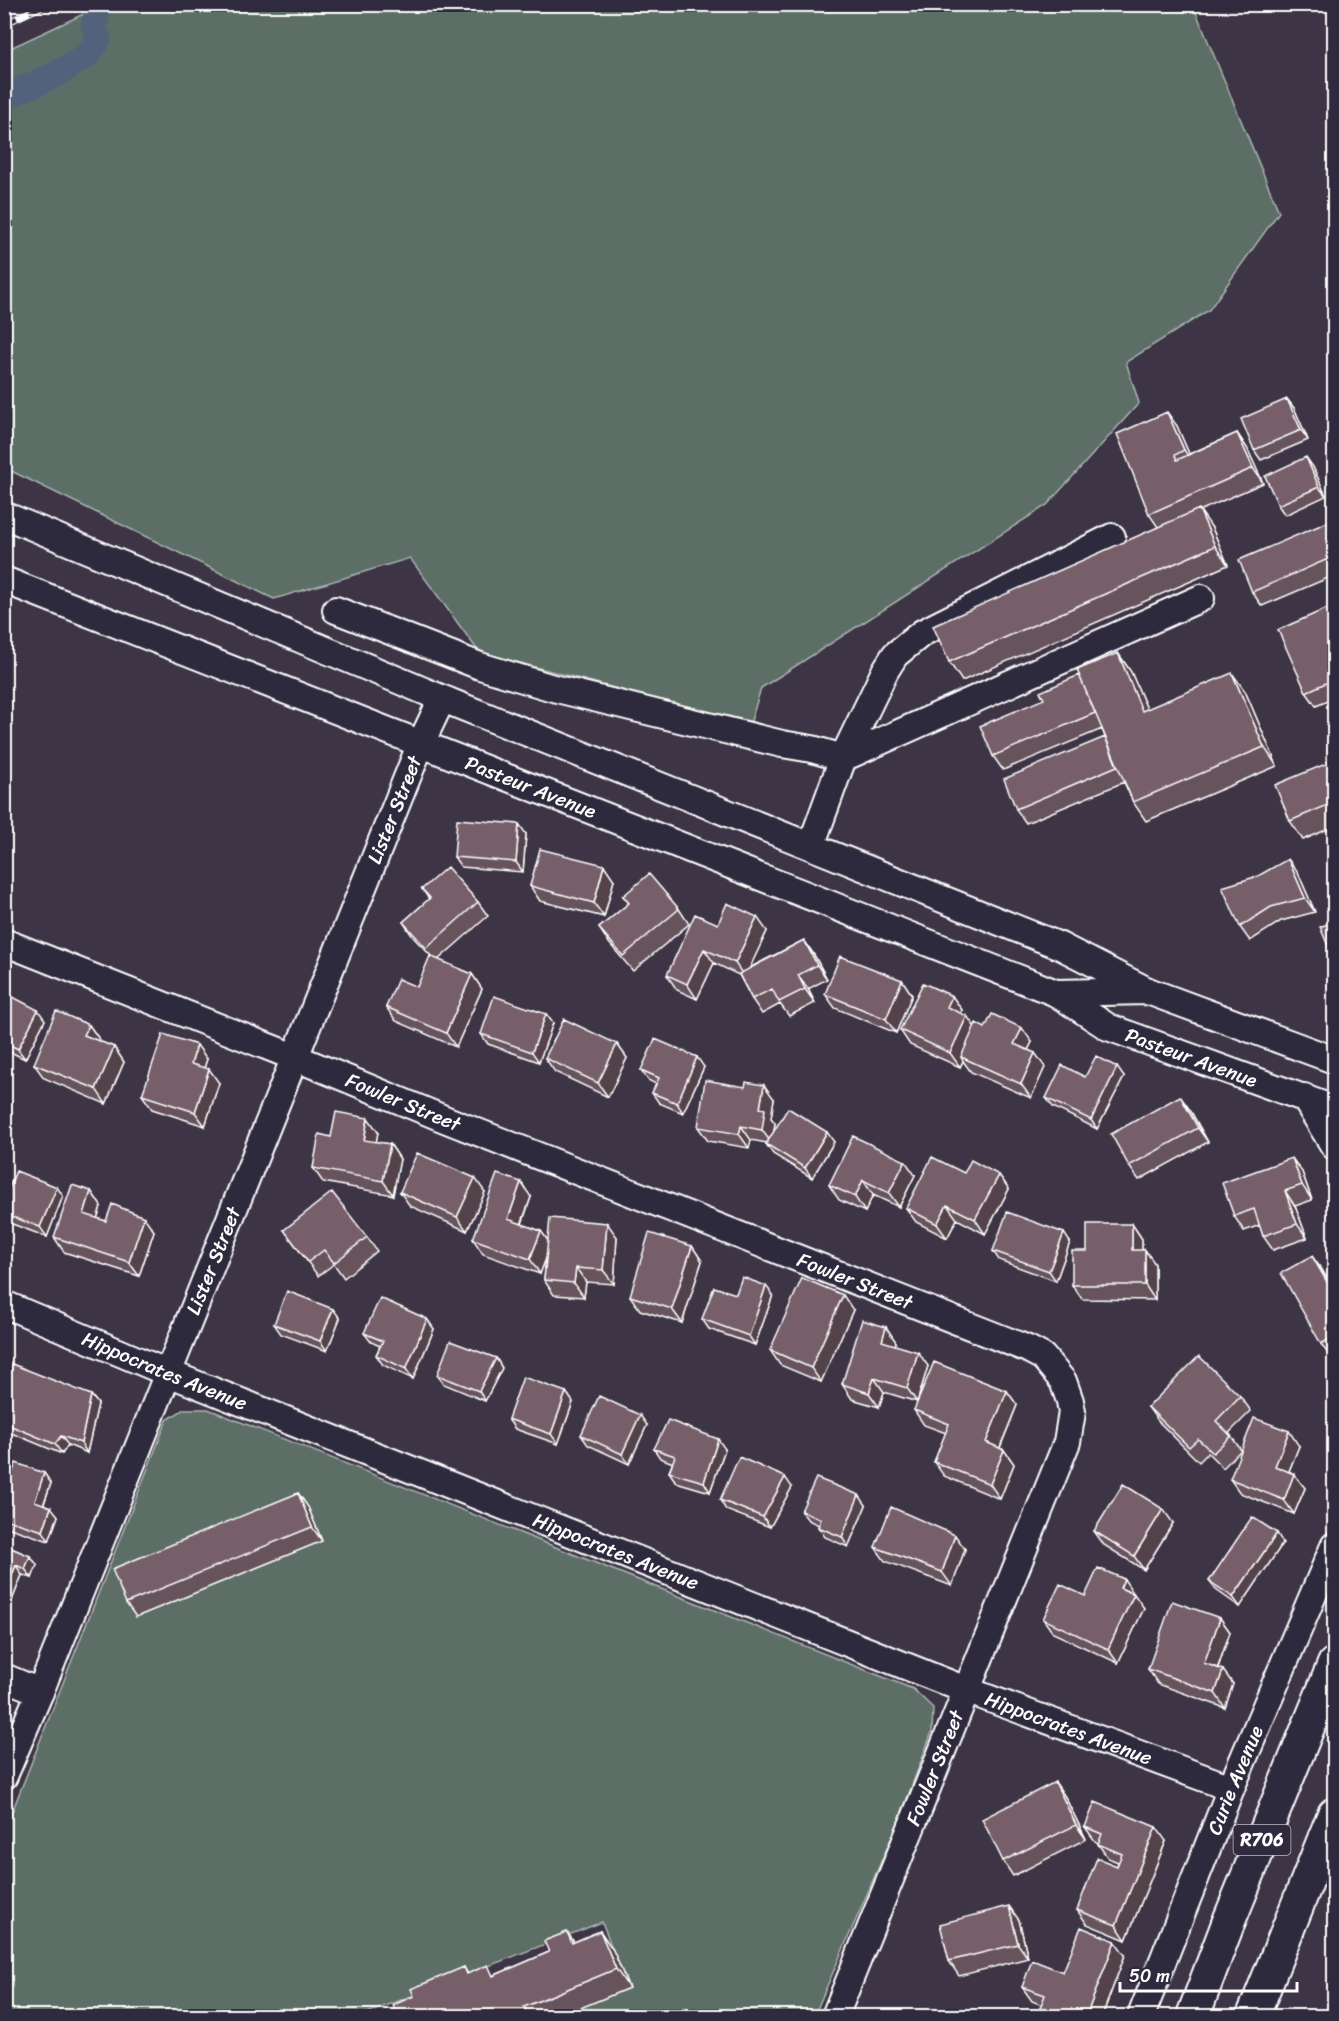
<svg xmlns="http://www.w3.org/2000/svg" width="1339" height="2021" font-family="Sriracha,sans-serif">
<style>
.green{fill:#5b6e66;stroke:#adb6b2;stroke-width:1.5}
.lines{fill:none;stroke-linecap:round;stroke-linejoin:round}
.canal{stroke:#52627c;stroke-width:26}
.minor-casing{stroke:#fff;stroke-width:30}
.major-casing{stroke:#fff;stroke-width:36}
.minor{stroke:#2f2a3d;stroke-width:26}
.major{stroke:#2f2a3d;stroke-width:32}
.rail-casing{stroke:#fff;stroke-width:7}
.rail{stroke:#2f2a3d;stroke-width:4.5;stroke-dasharray:14;stroke-linecap:butt}
.wall{fill:#66525b;stroke:#fff;stroke-width:1.5}
.shaded-wall{fill:#53424a;stroke:#fff;stroke-width:1.5}
.building{fill:#775f6a;stroke:#fff;stroke-width:1.5}
.labels{text-anchor:middle;dominant-baseline:central;stroke-width:5;stroke-linejoin:round;paint-order:stroke}
.shield{fill:#2f2a3d;stroke:#c1bfc5;stroke-width:1.5}
.shield-label{font-size:18px;font-weight:bold;fill:#fff}
.street-label{font-size:20px;fill:#fff;stroke:#2f2a3d}
</style>
<rect width="100%" height="100%" fill="#3d3546"/>
<filter id="ink" filterUnits="userSpaceOnUse"><feTurbulence type="fractalNoise" baseFrequency=".0167" numOctaves="2"/><feDisplacementMap in="SourceGraphic" scale="12" xChannelSelector="R" yChannelSelector="G"/><feConvolveMatrix kernelMatrix="1 2 1 2 8 2 1 2 1" color-interpolation-filters="sRGB"/></filter>
<g filter="url(#ink)">
<path class="green" d="M105,4L1193,5L1279,212L1209,310L1126,362L1139,403L1047,505L761,688L750,724L479,652L410,558L274,599L5,468L4,51Z
M184,1409H208L913,1689L933,1708L932,1732L897,1825L814,2016H560L613,1950L602,1922L360,2016H5L4,1832L167,1420Z"/>
<g class="lines">
<path class="canal" d="M4,97L55,75L87,55L98,40L94,26L99,4"/>
<defs>
<g id="minor">
<path d="M4,515L448,701"/>
<path d="M1112,537L922,633L895,655L885,671L843,758L1201,598"/>
<path id="s1" d="M4,580L1056,993L1108,1027L1334,1109"/>
<path d="M336,610L480,666L553,688L782,744L812,749L843,758L811,846"/>
<path id="s2" d="M4,942L294,1057L447,1120L1028,1349L1043,1357L1063,1381L1070,1401L1072,1412L1067,1442L835,2016"/>
<path d="M1056,993L1148,991L1334,1060"/>
<path d="M1304,1097L1334,1146"/>
<path id="s3" d="M4,1304L168,1373L966,1690L1231,1788"/>
<path d="M4,1677L40,1692"/>
<path id="s4" d="M4,1776L40,1692L421,743L441,701H448L1060,946L1148,991"/>
<path id="s5" d="M1141,2016L1231,1788L1334,1546"/>
</g>
<path id="major" d="M1193,2016L1229,1921L1334,1664
M1253,2016L1334,1814"/>
</defs>
<use href="#minor" class="minor-casing"/>
<use href="#major" class="major-casing"/>
<use href="#minor" class="minor"/>
<use href="#major" class="major"/>
<defs>
<path id="rail" d="M4,24L47,4"/>
</defs>
<use href="#rail" class="rail-casing"/>
<use href="#rail" class="rail"/>
</g>
<path class="wall" d="M1287,399L1294,408L1308,440L1261,460L1254,450Z
M1177,426L1189,454L1237,433L1247,448L1263,483L1199,511L1212,528L1228,565L962,681L949,662L1158,527L1149,514Z
M1313,467L1326,496L1285,515L1278,505Z
M1335,519V575L1262,606L1252,592Z
M1335,605V698L1316,706L1306,692Z
M1118,653L1131,672L1147,709L1245,691L1277,766L1146,821L1133,802L1124,782L1026,823L1016,809L1105,737L1102,729L1003,770L993,756L1044,699L1079,675Z
M1335,760V826L1303,840L1290,821Z
M526,834L523,872L461,867L454,857Z
M1298,873L1315,912L1281,921L1250,941L1240,927Z
M614,880L604,917L540,901L530,886Z
M422,889L478,902L488,916L438,960L472,974L482,989L456,1047L396,1021L386,1007L417,987L432,957L413,937L403,922L429,899Z
M623,896L679,909L689,924L633,971L609,943L599,928L629,903Z
M718,924L767,931L749,968L804,940L814,955L827,979L808,989L815,1003L789,1016L780,1004L762,1014L752,999L739,975L714,963L697,999L677,990L667,975Z
M902,980L912,995L896,1033L835,1008L825,994Z
M952,996L962,1010L961,1013L975,1027L985,1028L1032,1042L1028,1050L1045,1067L1031,1098L971,1072L963,1061L960,1067L910,1045L900,1030Z
M4,1005L45,1020L25,1059L4,1049Z
M546,1014L553,1023L539,1062L488,1044L481,1034Z
M89,1025L99,1039L98,1041L114,1047L124,1062L106,1104L44,1078L34,1064Z
M617,1044L627,1058L608,1097L555,1072L545,1058Z
M207,1059L204,1068L219,1083L205,1126L152,1109L142,1095Z
M704,1067L683,1113L659,1103L652,1093L656,1084L648,1080L641,1070Z
M1085,1077H1124L1097,1129L1053,1107L1046,1098Z
M774,1099L771,1118L775,1123L774,1131L834,1142L812,1178L773,1154L766,1144L767,1143L751,1140L749,1148L708,1141L698,1127Z
M1190,1110L1208,1142L1139,1180L1129,1166Z
M378,1132L376,1142L390,1144L400,1159L393,1195L323,1182L313,1168L331,1137Z
M1302,1172L1312,1200L1295,1206L1307,1238L1273,1250L1263,1236L1260,1225L1244,1231L1234,1216Z
M964,1173L999,1175L1009,1189L985,1234L957,1219L947,1238L916,1222L906,1208Z
M915,1175L899,1207L873,1195L865,1212L839,1200L829,1185Z
M91,1191L101,1206L97,1219L106,1221L154,1231L139,1276L64,1252L54,1237Z
M400,1192H485L467,1231L410,1206Z
M63,1196L47,1237L7,1222L4,1219V1200Z
M531,1197L522,1224L541,1231L548,1241L617,1237L614,1284L586,1282L584,1297L554,1295L544,1280L546,1257L540,1274L483,1254L473,1239Z
M1132,1224L1142,1239V1250H1145L1155,1264V1300L1082,1299L1072,1285L1087,1251Z
M284,1230L367,1237L377,1251L344,1278L334,1264L318,1276Z
M1070,1242L1056,1281L999,1260L993,1251Z
M692,1246L702,1261L682,1323L640,1310L630,1296Z
M1322,1270L1335,1292V1356L1331,1358L1321,1344Z
M736,1294L773,1295L755,1345L709,1329L702,1319Z
M853,1310L821,1382L780,1365L770,1350Z
M340,1318L327,1351L281,1334L274,1324Z
M427,1319L434,1329L413,1379L383,1365L376,1355L380,1346L371,1342L364,1333Z
M886,1327L896,1342L895,1345L928,1366L917,1402L884,1392L879,1407L852,1399L842,1384Z
M496,1358L502,1368L485,1401L444,1384L437,1375Z
M4,1369L91,1395L98,1404L87,1453L68,1445L62,1454L4,1430Z
M1007,1391L1017,1405L1000,1448L1004,1450L1014,1464L1000,1499L944,1476L934,1462L946,1433L924,1425L914,1410Z
M566,1392L573,1402L558,1444L515,1429L508,1419Z
M1240,1396L1251,1411L1229,1433L1241,1450L1223,1468L1208,1453L1199,1462L1158,1421L1148,1407Z
M647,1425L629,1464L588,1445L581,1435Z
M1299,1446L1289,1471L1294,1474L1305,1488L1294,1514L1240,1493L1230,1479Z
M654,1449H725L710,1492L676,1482L669,1472L673,1463L660,1458Z
M44,1473L51,1483L44,1504L58,1516L49,1541L4,1526V1495Z
M792,1487L770,1527L726,1510L720,1500Z
M298,1493L308,1507L322,1541L136,1617L126,1603Z
M866,1505L848,1547L825,1537L818,1527L819,1525L808,1520L801,1511Z
M1173,1523L1144,1570L1104,1545L1094,1531Z
M1283,1543L1240,1607L1216,1590L1209,1581Z
M4,1545L30,1556L37,1565L32,1578L22,1575L11,1603L4,1601Z
M875,1547L965,1549L952,1586L885,1561Z
M1133,1594L1144,1608L1118,1663L1053,1633L1043,1619L1085,1596Z
M1220,1618L1230,1632L1218,1668L1233,1684L1225,1708L1158,1684L1148,1669Z
M1055,1782L1065,1797L1086,1839L1013,1876L1003,1861Z
M1085,1827L1166,1841L1126,1940L1087,1924L1077,1910L1117,1866L1118,1862L1108,1858L1098,1844V1843L1095,1841Z
M1019,1920L1028,1958L959,1976L949,1961Z
M600,1931L613,1950L629,1988L561,2016H396L414,1996L464,1967L468,1974L495,1975L549,1952L567,1932L574,1942Z
M1125,1955L1102,2016H1046L1040,2008L1042,2005L1032,2001L1022,1987L1063,1972Z"/>
<path class="shaded-wall" d="M1287,399L1294,408L1308,440L1301,430Z
M1167,412L1177,426L1194,465L1184,450Z
M1237,433L1247,448L1263,483L1253,468Z
M1306,457L1313,467L1326,496L1319,487Z
M1199,509L1212,528L1228,565L1215,546Z
M1118,653L1131,672L1156,730L1142,711Z
M1232,673L1245,691L1277,766L1264,747Z
M519,824L526,834L523,872L516,862Z
M1288,859L1298,873L1315,912L1305,898Z
M604,865L614,880L604,917L594,903Z
M757,917L767,931L745,978L735,963Z
M804,940L814,955L827,979L817,965Z
M704,949L714,963L697,999L687,984Z
M472,974L482,989L456,1047L446,1033Z
M798,975L808,989L815,1003L805,989Z
M902,980L912,995L896,1033L886,1019Z
M952,996L962,1010L957,1021L947,1007Z
M38,1010L45,1020L25,1059L18,1049Z
M546,1014L553,1023L539,1062L532,1052Z
M967,1016L977,1030L961,1057L963,1061L960,1067L950,1053Z
M89,1025L99,1039L94,1050L84,1035Z
M1022,1028L1032,1042L1024,1058L1014,1044Z
M617,1044L627,1058L608,1097L598,1083Z
M197,1045L207,1059L201,1078L191,1064Z
M114,1047L124,1062L106,1104L96,1089Z
M1035,1053L1045,1067L1031,1098L1021,1084Z
M697,1057L704,1067L683,1113L677,1103Z
M1117,1067L1124,1077L1097,1129L1091,1120Z
M209,1069L219,1083L205,1126L195,1112Z
M764,1085L774,1099L771,1118L775,1123L772,1144L762,1130L760,1108Z
M1180,1096L1190,1110L1208,1142L1198,1128Z
M368,1118L378,1132L374,1154L364,1140Z
M741,1126L751,1140L749,1148L739,1134Z
M827,1132L834,1142L812,1178L805,1168Z
M390,1144L400,1159L393,1195L383,1181Z
M1292,1158L1302,1172L1312,1200L1302,1185Z
M905,1161L915,1175L899,1207L889,1193Z
M999,1175L1009,1189L985,1234L975,1219Z
M475,1178L485,1192L467,1231L457,1217Z
M863,1180L873,1195L865,1212L855,1197Z
M521,1182L531,1197L518,1233L508,1219Z
M57,1187L63,1196L47,1237L40,1227Z
M91,1191L101,1206L94,1229L84,1214Z
M1285,1191L1295,1206L1307,1238L1297,1224Z
M947,1205L957,1219L947,1238L937,1224Z
M144,1217L154,1231L139,1276L129,1262Z
M607,1223L617,1237L614,1284L603,1270Z
M1132,1224L1142,1239V1264L1132,1250Z
M541,1231L551,1245L540,1274L530,1259Z
M1064,1233L1070,1242L1056,1281L1049,1271Z
M692,1246L702,1261L682,1323L672,1309Z
M1145,1250L1155,1264V1300L1145,1285Z
M1312,1256L1322,1270L1335,1292V1296Z
M576,1268L586,1282L584,1297L574,1283Z
M766,1286L773,1295L755,1345L749,1336Z
M843,1295L853,1310L821,1382L811,1368Z
M333,1309L340,1318L327,1351L320,1341Z
M427,1319L434,1329L413,1379L406,1369Z
M886,1327L896,1342L892,1355L882,1341Z
M918,1352L928,1366L917,1402L907,1388Z
M496,1358L502,1368L485,1401L479,1391Z
M874,1378L884,1392L879,1407L869,1393Z
M1007,1391L1017,1405L996,1457L986,1442Z
M566,1392L573,1402L558,1444L551,1434Z
M91,1395L98,1404L87,1453L81,1443Z
M640,1415L647,1425L629,1464L622,1454Z
M1289,1431L1299,1446L1285,1481L1275,1466Z
M61,1436L68,1445L62,1454L55,1444Z
M718,1439L725,1449L710,1492L704,1482Z
M1004,1450L1014,1464L1000,1499L990,1484Z
M44,1473L51,1483L41,1511L35,1501Z
M1294,1474L1305,1488L1294,1514L1284,1500Z
M785,1477L792,1487L770,1527L763,1517Z
M298,1493L308,1507L322,1541L312,1527Z
M859,1495L866,1505L848,1547L842,1537Z
M51,1507L58,1516L49,1541L43,1531Z
M1163,1509L1173,1523L1144,1570L1134,1556Z
M1277,1533L1283,1543L1240,1607L1233,1597Z
M955,1535L965,1549L952,1586L942,1572Z
M30,1556L37,1565L32,1578L25,1569Z
M16,1565L22,1575L11,1603L5,1594Z
M1124,1579L1134,1594L1120,1588Z
M1134,1594L1144,1608L1118,1663L1108,1649Z
M1220,1618L1230,1632L1214,1678L1204,1663Z
M1223,1670L1233,1684L1225,1708L1215,1693Z
M1055,1782L1065,1797L1086,1839L1076,1825Z
M1156,1827L1166,1841L1126,1940L1116,1925Z
M1009,1906L1019,1920L1028,1958L1018,1944Z
M600,1931L613,1950L629,1988L616,1969Z
M1115,1941L1125,1955L1102,2016H1086Z"/>
<path class="building" d="M1287,399L1301,430L1254,450L1241,419Z
M1167,412L1184,450L1175,455L1177,460L1237,433L1253,468L1149,514L1117,434Z
M1306,457L1319,487L1278,505L1265,476Z
M1199,509L1215,546L949,662L933,626Z
M1335,519V556L1252,592L1239,560Z
M1335,605V679L1306,692L1278,630Z
M1118,653L1142,711L1232,673L1264,747L1133,802L1077,670Z
M1079,675L1095,713L993,756L980,726L1044,699L1040,692Z
M1105,737L1117,766L1016,809L1004,779Z
M1335,760V802L1290,821L1275,785Z
M457,819L519,824L516,862L454,857Z
M540,849L604,865L594,903L530,886Z
M1288,859L1305,898L1271,907L1240,927L1222,887L1258,876Z
M447,867L478,902L426,948L403,922L430,898L422,889Z
M649,874L679,909L623,956L599,928L629,903L623,896Z
M727,903L757,917L735,963L704,949L687,984L667,975L695,914L718,924Z
M1335,921V959L1334,960L1320,927Z
M804,940L817,965L798,975L805,989L779,1002L772,989L752,999L739,974Z
M430,956L472,974L446,1033L386,1007L398,979L417,987Z
M840,956L902,980L886,1019L825,994Z
M923,983L952,996L947,1007L967,1016L950,1053L900,1030Z
M9,995L38,1010L18,1049L4,1042V1005Z
M494,996L546,1014L532,1052L481,1034Z
M56,1011L89,1025L84,1035L114,1047L96,1089L34,1064Z
M992,1014L1022,1028L1014,1044L1035,1053L1021,1084L961,1057L976,1023L985,1028Z
M564,1019L617,1044L598,1083L545,1058Z
M163,1034L197,1045L191,1064L209,1069L195,1112L142,1095Z
M655,1039L697,1057L677,1103L652,1093L659,1078L641,1070Z
M1096,1056L1117,1067L1091,1120L1046,1098L1062,1065L1085,1077Z
M705,1080L745,1087L746,1082L764,1085L760,1108L765,1109L762,1130L741,1126L739,1134L698,1127Z
M1180,1096L1198,1128L1129,1166L1111,1134Z
M788,1108L827,1132L805,1168L766,1144Z
M336,1112L368,1118L364,1140L390,1144L383,1181L313,1168L319,1134L331,1137Z
M853,1136L905,1161L889,1193L863,1180L855,1197L829,1185Z
M417,1153L475,1178L457,1217L400,1192Z
M932,1157L964,1173L971,1160L999,1175L975,1219L947,1205L937,1224L906,1208Z
M1292,1158L1302,1185L1285,1191L1297,1224L1263,1236L1254,1209L1234,1216L1222,1183Z
M16,1171L57,1187L40,1227L4,1214V1200Z
M497,1174L521,1182L508,1219L541,1231L530,1259L473,1239Z
M72,1185L91,1191L84,1214L106,1221L112,1204L144,1217L129,1262L54,1237Z
M332,1192L367,1237L334,1263L324,1250L308,1262L284,1230Z
M1007,1212L1064,1233L1049,1271L993,1251Z
M550,1218L607,1223L603,1270L576,1268L574,1283L544,1280Z
M1087,1224H1132V1250H1145V1285H1072V1251H1087Z
M649,1233L692,1246L672,1309L630,1296Z
M1312,1256L1335,1296V1336L1321,1344L1281,1273Z
M742,1277L766,1286L749,1336L702,1319L714,1287L736,1294Z
M802,1278L843,1295L811,1368L770,1350Z
M287,1291L333,1309L320,1341L274,1324Z
M380,1298L427,1319L406,1369L376,1355L383,1341L364,1333Z
M862,1320L886,1327L882,1341L918,1352L907,1388L874,1378L869,1393L842,1384Z
M450,1341L496,1358L479,1391L437,1375Z
M1199,1356L1240,1396L1216,1421L1231,1436L1213,1453L1198,1439L1189,1447L1148,1407Z
M7,1362L91,1395L81,1443L61,1436L55,1444L4,1423V1369Z
M934,1362L1007,1391L986,1442L1004,1450L990,1484L934,1462L949,1424L914,1410Z
M523,1377L566,1392L551,1434L508,1419Z
M599,1396L640,1415L622,1454L581,1435Z
M1254,1418L1289,1431L1275,1466L1294,1474L1284,1500L1230,1479Z
M668,1420L718,1439L704,1482L669,1472L675,1456L654,1449Z
M739,1457L785,1477L763,1517L720,1500Z
M16,1463L44,1473L35,1501L51,1507L43,1531L4,1519V1495Z
M816,1478L859,1495L842,1537L818,1527L821,1519L801,1511Z
M1123,1484L1163,1509L1134,1556L1094,1531Z
M298,1493L312,1527L126,1603L112,1569Z
M891,1507L955,1535L942,1572L875,1547Z
M1252,1517L1277,1533L1233,1597L1209,1581Z
M4,1545L30,1556L25,1569L16,1565L5,1594Z
M1098,1568L1124,1579L1120,1588L1134,1594L1108,1649L1043,1619L1060,1584L1085,1596Z
M1172,1601L1220,1618L1204,1663L1223,1670L1215,1693L1148,1669Z
M1055,1782L1076,1825L1003,1861L982,1819Z
M1095,1802L1156,1827L1116,1925L1077,1910L1097,1858L1117,1866L1122,1854L1098,1844L1102,1834L1085,1827Z
M1009,1906L1018,1944L949,1961L940,1924Z
M1081,1927L1115,1941L1086,2016H1061L1040,2008L1045,1995L1022,1987L1032,1960L1063,1972Z
M600,1931L616,1969L524,2007L528,2016H396H397L393,2005L414,1996L411,1989L464,1967L467,1974L488,1965L493,1976L549,1952L544,1941L567,1932L572,1943Z"/>
</g>
<g class="labels">
<rect class="shield" x="1233.5" y="1825" width="57" height="30" rx="4.5"/>
<g class="shield-label">
<text x="1262" y="1840">R706</text>
</g>
<g class="street-label">
<text stroke="none"><textPath href="#s1" startOffset="566">Pasteur Avenue</textPath></text>
<text stroke="none"><textPath href="#s4" startOffset="1042">Lister Street</textPath></text>
<text stroke="none"><textPath href="#s1" startOffset="1281">Pasteur Avenue</textPath></text>
<text stroke="none"><textPath href="#s2" startOffset="430">Fowler Street</textPath></text>
<text stroke="none"><textPath href="#s4" startOffset="556">Lister Street</textPath></text>
<text stroke="none"><textPath href="#s2" startOffset="916">Fowler Street</textPath></text>
<text stroke="none"><textPath href="#s3" startOffset="174">Hippocrates Avenue</textPath></text>
<text stroke="none"><textPath href="#s3" startOffset="660">Hippocrates Avenue</textPath></text>
<text stroke="none"><textPath href="#s3" startOffset="1146">Hippocrates Avenue</textPath></text>
<text transform="translate(935 1768) rotate(-68)">Fowler Street</text>
<text stroke="none"><textPath href="#s5" startOffset="254">Curie Avenue</textPath></text>
</g>
</g>
<rect width="1339" height="2021" fill="none" stroke="#2f2a3d" stroke-width="24"/>
<rect x="12" y="12" width="1315" height="1997" fill="none" stroke="#fff" stroke-width="2" filter="url(#ink)"/>
<path d="M1120 1982v9h177v-9" fill="none" stroke="#ffffff" stroke-width="3"/>
<text x="1129" y="1982" font-size="18" fill="#ffffff" stroke="#2f2a3d" stroke-width="4.5" paint-order="stroke">50 m</text>
</svg>
